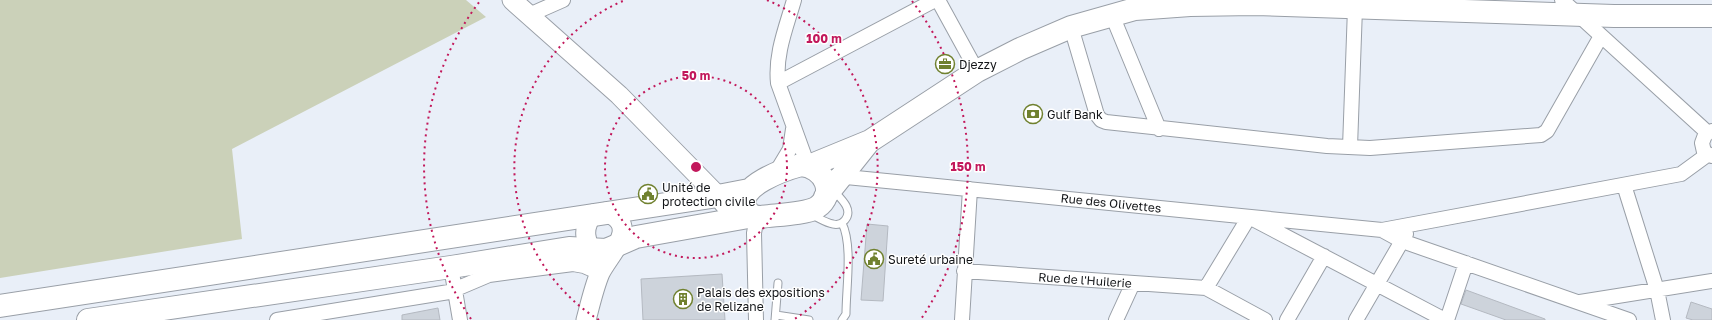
<svg xmlns="http://www.w3.org/2000/svg" width="1712" height="320" font-family="'Golos Text',sans-serif">
<style>
.green{fill:#cbd1b9}
.building{fill:#cdd3db;stroke:#b4b9c1}
.lines{fill:none;stroke-linecap:round;stroke-linejoin:round}
.lane-casing{stroke:#999fa7;stroke-width:9}
.street-casing{stroke:#999fa7;stroke-width:16}
.secondary-casing{stroke:#999fa7;stroke-width:21}
.primary-casing{stroke:#999fa7;stroke-width:24}
.highway-casing{stroke:#999fa7;stroke-width:24}
.lane{stroke:#fff;stroke-width:7}
.street{stroke:#fff;stroke-width:14}
.secondary{stroke:#fff;stroke-width:19}
.primary{stroke:#fff;stroke-width:22}
.highway{stroke:#fff;stroke-width:22}
.ring{fill:none;stroke:#c2185b;stroke-width:2;stroke-dasharray:2 4}
.labels{text-anchor:middle;dominant-baseline:central;stroke-width:3;stroke-linejoin:round;paint-order:stroke}
.poi-label{font-size:12px;fill:#131518;stroke:#fff;text-anchor:start}
.street-label{font-size:12px;fill:#131518;stroke:#fff}
.centre{fill:#c2185b;stroke:#fff;stroke-width:2}
.ring-label{font-size:12px;text-anchor:middle;font-weight:bold;fill:#c2185b;stroke:#fff;stroke-width:3;stroke-linejoin:round;paint-order:stroke}
</style>
<rect width="100%" height="100%" fill="#e9eff8"/>
<path class="green" d="M0,0H466L486,17L232,149L242,239L0,278Z"/>
<path class="building" d="M867,224L888,226L883,301L861,300Z
M722,274L725,320H643L641,279Z
M1466,290L1545,319V320H1506L1461,304Z
M1691,302L1712,309V320H1693L1686,318Z
M438,308L440,320H402V315Z"/>
<g class="lines">
<defs>
<path id="lane" d="M812,215C819,218 826,223 833,224C837,225 842,224 845,220C854,209 840,198 833,190
M842,223C853,245 846,288 846,314L842,320
M776,315L809,320
M775,320L778,283"/>
<path id="street" d="M794,0C786,28 775,54 778,83L808,166
M938,0L977,71
M1562,0L1708,133
M529,15L563,0
M1112,15L1159,129
M1071,27L1097,115L1101,120L1106,122L1327,146L1370,148L1541,135L1547,131L1601,36
M778,83L935,0
M1712,131L1705,135L1702,143L1704,152L1712,156
M1350,147L1355,8
M775,174L790,149L793,129
M836,176L1382,230L1681,174L1707,155
M1624,185L1657,290L1663,320
M1382,230L1402,241L1629,320
M451,267L460,320
M964,271L1206,288
M1580,302L1712,281
M277,320L449,292L489,275L573,264L584,266L600,273
M756,320L754,233L757,217
M962,320L970,189
M1116,320L1133,283
M1265,320L1206,288L1249,217L1445,320
M1287,320L1324,256
M1356,320L1406,234
M1447,320L1466,263"/>
<path id="secondary" d="M512,0L619,95L718,196L736,219
M593,214C579,232 588,244 596,262
M586,320C590,305 594,287 600,273C610,253 641,226 606,212"/>
<path id="primary" d="M809,166L870,141L977,71L1020,49L1071,27L1135,9L1190,5L1255,4L1614,16H1712
M825,197L868,143"/>
<path id="highway" d="M801,165C824,167 838,194 816,208C805,214 774,215 761,217C754,217 749,215 746,208C735,186 786,169 801,165Z
M0,306L718,196L749,190
M88,320L451,267L569,248L606,250L636,237L754,216"/>
</defs>
<use href="#lane" class="lane-casing"/>
<use href="#street" class="street-casing"/>
<use href="#secondary" class="secondary-casing"/>
<use href="#primary" class="primary-casing"/>
<use href="#highway" class="highway-casing"/>
<use href="#lane" class="lane"/>
<use href="#street" class="street"/>
<use href="#secondary" class="secondary"/>
<use href="#primary" class="primary"/>
<use href="#highway" class="highway"/>
</g>
<g class="ring">
<circle cx="696" cy="167" r="91"/>
<path d="M599 320A181 181 0 0 1 625 0M767 0A181 181 0 0 1 793 320"/>
<path d="M471 319A272 272 0 0 1 480 1M912 1A272 272 0 0 1 921 319"/>
</g>
<defs>
<symbol id="office-ring" viewBox="-11 -11 22 22"><circle r="9.5" fill="#fff" stroke="#70812f" stroke-width="1.5"/><path d="M-6-3h4V-5.5h4V-3h4V5H-6ZM-1-4.5V-3h2v-1.5ZM-6 0V1H6V0Z" fill="#70812f"/></symbol>
<symbol id="bank-ring" viewBox="-11 -11 22 22"><circle r="9.5" fill="#fff" stroke="#70812f" stroke-width="1.5"/><path d="M-6-4H6V4H-6ZM0-2.3a2.3 2.3 0 1 0 0 4.6a2.3 2.3 0 1 0 0-4.6Z" fill="#70812f"/></symbol>
<symbol id="civic-ring" viewBox="-11 -11 22 22"><circle r="9.5" fill="#fff" stroke="#70812f" stroke-width="1.5"/><path d="M-.6-6.5H3V-4.5H.6V-3L4-1V1h2V6H-6V1h2V-1L-.6-3ZM-1.2 2.5V6h2.4V2.5Z" fill="#70812f"/></symbol>
<symbol id="building-ring" viewBox="-11 -11 22 22"><circle r="9.5" fill="#fff" stroke="#70812f" stroke-width="1.5"/><path d="M-4-6H4V6H1V3H-1V6H-4ZM-2.5-4.3h1.7v1.8h-1.7ZM.8-4.3h1.7v1.8H.8ZM-2.5-1h1.7V.8h-1.7ZM.8-1h1.7V.8H.8Z" fill="#70812f"/></symbol>
</defs>
<g fill-rule="evenodd">
<use href="#office-ring" x="934" y="53" width="22" height="22"/>
<use href="#bank-ring" x="1022" y="103" width="22" height="22"/>
<use href="#civic-ring" x="637" y="183" width="22" height="22"/>
<use href="#civic-ring" x="863" y="248" width="22" height="22"/>
<use href="#building-ring" x="672" y="288" width="22" height="22"/>
</g>
<g class="labels">
<g class="poi-label">
<text x="959" y="64">Djezzy</text>
<text x="1047" y="114">Gulf Bank</text>
<text x="662" y="187">Unité de<tspan x="662" dy="14">protection civile</tspan></text>
<text x="888" y="259">Sureté urbaine</text>
<text x="697" y="292">Palais des expositions<tspan x="697" dy="14">de Relizane</tspan></text>
</g>
<g class="street-label">
<text transform="translate(1111 203) rotate(6)">Rue des Olivettes</text>
<text transform="translate(1085 280) rotate(4)">Rue de l'Huilerie</text>
</g>
</g>
<circle cx="696" cy="167" r="6" class="centre"/>
<g class="ring-label">
<text x="824" y="43">100 m</text>
<text x="696" y="80">50 m</text>
<text x="968" y="171">150 m</text>
</g>
</svg>
